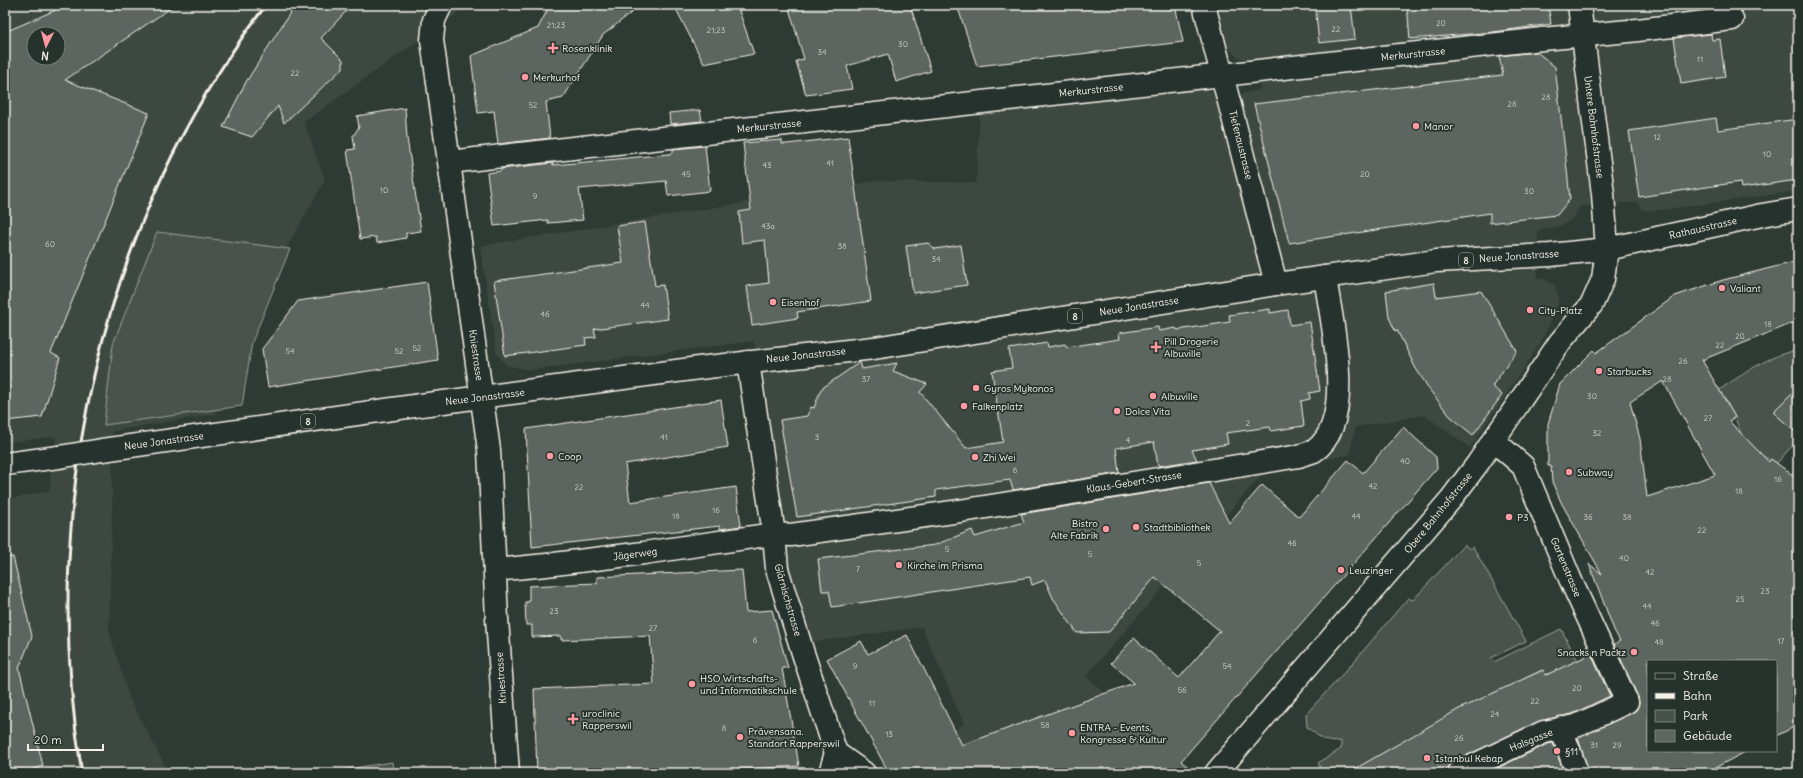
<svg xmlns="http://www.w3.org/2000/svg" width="1803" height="778" font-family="Delius,sans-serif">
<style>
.built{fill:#3c4841;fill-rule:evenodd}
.green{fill:#48524c;stroke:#9ea29a}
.building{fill:#5c655e;stroke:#f4f1e8;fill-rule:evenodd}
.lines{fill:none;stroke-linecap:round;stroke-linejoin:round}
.street-casing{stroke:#f4f1e8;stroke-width:25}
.primary-casing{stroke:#f4f1e8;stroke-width:25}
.street{stroke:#26332d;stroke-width:22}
.primary{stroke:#26332d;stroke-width:22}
.rail{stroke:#f4f1e8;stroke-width:3}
.primary-bridge-casing{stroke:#f4f1e8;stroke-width:25;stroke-linecap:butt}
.primary-bridge{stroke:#26332d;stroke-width:22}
.poi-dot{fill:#ff9aa2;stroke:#26332d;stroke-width:1.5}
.labels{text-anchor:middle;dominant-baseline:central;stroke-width:3.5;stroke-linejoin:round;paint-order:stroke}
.number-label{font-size:8px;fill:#cecec6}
.shield{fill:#26332d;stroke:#b6b8b0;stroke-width:1}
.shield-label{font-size:9px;font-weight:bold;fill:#f4f1e8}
.poi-label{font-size:10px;fill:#f4f1e8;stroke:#26332d;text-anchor:start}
.street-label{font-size:10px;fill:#f4f1e8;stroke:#26332d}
</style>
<rect width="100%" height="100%" fill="#2e3b34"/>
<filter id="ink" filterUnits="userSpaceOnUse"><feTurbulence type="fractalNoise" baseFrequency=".025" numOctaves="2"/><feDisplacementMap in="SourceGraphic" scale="8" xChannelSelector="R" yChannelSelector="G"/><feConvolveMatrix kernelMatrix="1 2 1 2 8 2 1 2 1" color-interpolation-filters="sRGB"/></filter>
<g filter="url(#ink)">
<path class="built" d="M5,5H466L460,11L304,122L325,180L255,303L215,414L112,431V509L109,631L130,700L169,773H55L54,771V773H5V500L49,491L56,436L5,443ZM34,34H58V58H34Z
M1217,5H1798V191L1653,211L1643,210L1637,202L1581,206L1573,218L1563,225L1538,231L1537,279H1545L1555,286L1559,298L1556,311L1540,344L1470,448L1425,415L1355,427L1350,454L1263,473L1086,676L1182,763L1174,773H885L964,724L922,627L811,642L789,580L754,341L530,370L506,365L497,354L480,246L875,181L976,183L980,110L1204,86L1221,98L1260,90L1257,62L1247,61L1238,57L1231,51L1225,43Z"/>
<path class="green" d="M157,232L290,249L252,342L242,406L104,425L113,344Z
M1798,350V395L1791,394L1773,412L1798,434V439L1777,463L1763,456L1741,434L1735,417L1719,390C1743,374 1769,355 1798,350Z
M1464,545L1470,549L1473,547L1526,641L1491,658L1494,662L1561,629L1578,661L1546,675L1542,670L1468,706L1348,773H1323L1318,763L1341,749V741C1324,744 1320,737 1307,727L1306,714L1352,664L1408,598L1413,600Z
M392,762L394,773H322Z"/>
<path class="building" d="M67,5H175L65,80L149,113L51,353L60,358L42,417L5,421V32ZM34,34H58V58H34Z
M295,5H352L321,38L343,60V68L284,123L278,106L252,137L223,127L246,82Z
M550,5H641L603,35L563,98L546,102L550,138L498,144L494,111L478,113L471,56L538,28Z
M674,5H737L754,54L704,64Z
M788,5H910L931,71L896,82L888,54L847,66L852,89L806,95L796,61L804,59Z
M957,5H1175L1183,42L977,66Z
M1315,5H1351L1355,39L1319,43Z
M1407,5H1548L1551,24L1493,32L1410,39Z
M1711,34L1712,40L1720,39L1725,77L1681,84L1674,38Z
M1537,52L1555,67L1565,151L1570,199L1557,215L1490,223V213L1289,243L1254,104L1503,75L1499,56Z
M405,108L407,138L421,231L406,233V238L377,243L376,237L360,239L347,150L355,149L353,136L359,127L357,116Z
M700,110L702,121L670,124L669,113Z
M1716,118L1718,130L1798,119V180L1741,188L1740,182L1639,197L1629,131Z
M848,137L871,301L797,312L798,318L752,325L747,286L769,283L765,240L742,243L739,212L751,210L743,143L782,140V144H787Z
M705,146L710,191L668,196L666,181L579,189L583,220L548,223V220L494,226L487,173L501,171V169L553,163V165L576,163L669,154L673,153V149Z
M645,222L655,286L663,285L668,319L594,329L596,337L585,338L586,345L505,356L494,281L623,263L617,226Z
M928,243L935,249L961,245L967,285L913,293L906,246Z
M1798,261V321L1702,360L1735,417L1729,421L1769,462L1771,459L1798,479V725L1776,736V661H1648V751H1747L1705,773H1589L1578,738L1632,713L1637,709L1639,703L1638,697L1614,644L1620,641L1614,630L1589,564L1602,574L1562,504L1552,482L1551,466H1548V424L1560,384L1594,350L1596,353L1675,296L1723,280ZM1663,381L1715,475L1647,497L1640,439L1630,402Z
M427,282L438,360L268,387L262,349L298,301Z
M1434,283L1436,297L1481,291L1517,351L1492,386L1502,395L1473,435L1450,416L1431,392L1415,367L1397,330L1395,331L1389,317L1386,291Z
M1270,309V313L1288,310L1290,325L1310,322L1320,391L1309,393L1310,399L1301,401L1304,426L1271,431L1270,427L1226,433L1228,444L1192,450L1197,460L1158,466L1154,442L1116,448L1119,473L1013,490L1010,480L936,490V497L797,517L780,420L807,416L811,407L814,408L821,389L860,362L862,369L897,363L893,371L927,384L920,392L966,448L1003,442L992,371L1012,368L1009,349L1047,343L1048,347L1065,344L1067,347L1120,339L1119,333L1158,327L1159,331L1176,328L1177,330L1230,322L1229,315Z
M1798,387V434L1773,412Z
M721,400L728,447L625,464L630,502L736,487L741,526L720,529V526L532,547L526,429Z
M1403,427L1436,457L1437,468L1181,761L1195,773H889L827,659L861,641L868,654L907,635L962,745L1134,683L1111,663L1134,638L1179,678L1220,631L1155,577L1109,632L1077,633L1053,598L1045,580L1032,585L1030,577L832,607L829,591H822L818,559L935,545L972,530L975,537L1024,522L1021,514L1209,483L1229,523L1262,485L1299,517L1348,460L1363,473Z
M13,557L32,636L19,668L43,766L23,773H5V558Z
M742,570L746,612L772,610L788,668H782L799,766L683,773H537L534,689L654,684L650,636L561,640V636L532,637V625H526L525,602H529V586L597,583V577Z
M1591,654L1610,696L1572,714L1539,721L1453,762L1448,766L1446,773H1348L1459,709L1543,670L1546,675Z
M1553,743L1564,773H1487L1548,744Z"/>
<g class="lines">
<defs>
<path id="street" d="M441,5L434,20L432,40L489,450L497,619L508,773
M1204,5L1276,284
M449,162L1542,39L1629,31L1732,19
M1607,249L1762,215L1798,209
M748,362L774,534L777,569L803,653L836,753L864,773
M495,570L546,565L644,553L774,534L791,535L967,510L1299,456C1303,454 1310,453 1314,451C1357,422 1331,320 1325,277
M1561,728L1577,773
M830,773L836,753
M1458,773L1544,732L1576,726L1627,702L1571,581L1523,466L1493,440"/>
<path id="primary" d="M102,450L421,405L699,368L874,348L1276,284L1436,261L1550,255L1607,249
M5,464L59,457
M1216,773L1451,499L1478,463L1560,342L1592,304L1603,279L1607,249L1603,194L1579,5"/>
</defs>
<use href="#street" class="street-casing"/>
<use href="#primary" class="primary-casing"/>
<use href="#street" class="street"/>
<use href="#primary" class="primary"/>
<path class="rail" d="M82,773C37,507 101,220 266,5"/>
<defs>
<path id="primary-bridge" d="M59,457L102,450"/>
</defs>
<use href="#primary-bridge" class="primary-bridge-casing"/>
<use href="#primary-bridge" class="primary-bridge"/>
</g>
</g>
<g class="poi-dot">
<path d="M551 42h4v4h4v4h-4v4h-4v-4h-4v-4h4z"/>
<circle cx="525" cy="77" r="4"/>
<circle cx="1416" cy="126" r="4"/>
<circle cx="1722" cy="288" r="4"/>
<circle cx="773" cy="302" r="4"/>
<circle cx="1530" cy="310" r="4"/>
<path d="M1154 341h4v4h4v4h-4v4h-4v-4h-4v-4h4z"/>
<circle cx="1599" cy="371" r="4"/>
<circle cx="976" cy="388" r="4"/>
<circle cx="1153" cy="396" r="4"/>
<circle cx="964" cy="406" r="4"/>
<circle cx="1117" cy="411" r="4"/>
<circle cx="550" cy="456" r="4"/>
<circle cx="975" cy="457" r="4"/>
<circle cx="1569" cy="472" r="4"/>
<circle cx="1509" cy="517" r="4"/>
<circle cx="1136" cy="527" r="4"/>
<circle cx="1106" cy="529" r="4"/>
<circle cx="899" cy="565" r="4"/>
<circle cx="1341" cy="570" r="4"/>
<circle cx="1634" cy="652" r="4"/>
<circle cx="692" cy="684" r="4"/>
<path d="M571 713h4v4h4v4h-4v4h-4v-4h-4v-4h4z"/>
<circle cx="1072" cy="733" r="4"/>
<circle cx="740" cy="737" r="4"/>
<circle cx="1557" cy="751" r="4"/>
<circle cx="1427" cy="758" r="4"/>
</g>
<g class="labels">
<g class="number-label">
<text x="1441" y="23">20</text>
<text x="556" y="25">21;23</text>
<text x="1336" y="29">22</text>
<text x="716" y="30">21;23</text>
<text x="903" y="44">30</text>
<text x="822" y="52">34</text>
<text x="1700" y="59">11</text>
<text x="295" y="73">22</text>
<text x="1546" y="97">28</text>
<text x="1512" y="104">28</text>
<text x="533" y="105">52</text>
<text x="1657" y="137">12</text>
<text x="1767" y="154">10</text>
<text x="830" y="163">41</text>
<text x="767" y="165">43</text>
<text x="686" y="174">45</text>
<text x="1365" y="174">20</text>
<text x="384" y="190">10</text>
<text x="1529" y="191">30</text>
<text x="535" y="196">9</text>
<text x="768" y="226">43a</text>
<text x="50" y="244">60</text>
<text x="842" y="246">38</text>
<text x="936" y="259">34</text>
<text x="645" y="305">44</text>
<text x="545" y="314">46</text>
<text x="1768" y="324">18</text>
<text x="1740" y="336">20</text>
<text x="1720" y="345">22</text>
<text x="417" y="348">52</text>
<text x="290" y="351">54</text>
<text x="399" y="351">52</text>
<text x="1683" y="361">26</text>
<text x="866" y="379">37</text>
<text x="1667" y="379">28</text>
<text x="1592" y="396">30</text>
<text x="1708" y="418">27</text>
<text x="1248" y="423">2</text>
<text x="1597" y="433">32</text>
<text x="664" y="437">41</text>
<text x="817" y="437">3</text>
<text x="1128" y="440">4</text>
<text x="1405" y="461">40</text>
<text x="1015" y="470">6</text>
<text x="1778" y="479">16</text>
<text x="1373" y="486">42</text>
<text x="579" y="487">22</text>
<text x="1739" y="491">18</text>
<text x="716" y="510">16</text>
<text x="676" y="516">18</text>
<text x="1356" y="516">44</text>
<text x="1588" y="517">36</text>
<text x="1627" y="517">38</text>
<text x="1702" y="530">22</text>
<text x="1292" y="543">46</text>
<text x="947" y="549">5</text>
<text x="1090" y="554">5</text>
<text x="1624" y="558">40</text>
<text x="1199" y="563">5</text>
<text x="858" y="569">7</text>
<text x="1650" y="572">42</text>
<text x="1765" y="591">23</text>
<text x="1740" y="599">25</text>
<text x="1647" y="606">44</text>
<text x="554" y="611">23</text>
<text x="1655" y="623">46</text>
<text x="653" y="628">27</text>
<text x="755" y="640">6</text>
<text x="1781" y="641">17</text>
<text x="1659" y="642">48</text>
<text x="855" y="666">9</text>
<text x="1227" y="666">54</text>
<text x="1577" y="688">20</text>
<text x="1182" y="690">56</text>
<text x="1535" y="701">22</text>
<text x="872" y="703">11</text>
<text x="1495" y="714">24</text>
<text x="1045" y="725">58</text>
<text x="724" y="728">8</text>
<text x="889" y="734">13</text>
<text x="1459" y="738">26</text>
<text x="1594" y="745">31</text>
<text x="1617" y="745">29</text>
</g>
<g class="shield">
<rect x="1459" y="253" width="14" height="14" rx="3"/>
<rect x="1068" y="309" width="14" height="14" rx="3"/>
<rect x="301" y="414" width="14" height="14" rx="3"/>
</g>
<g class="shield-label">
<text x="1466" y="260">8</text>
<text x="1075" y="316">8</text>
<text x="308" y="421">8</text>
</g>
<g class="poi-label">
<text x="562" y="48">Rosenklinik</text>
<text x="533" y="77">Merkurhof</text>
<text x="1424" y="126">Manor</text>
<text x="1730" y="288">Valiant</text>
<text x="781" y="302">Eisenhof</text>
<text x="1538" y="310">City-Platz</text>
<text x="1164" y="341">Pill Drogerie<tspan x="1164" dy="12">Albuville</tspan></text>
<text x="1607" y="371">Starbucks</text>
<text x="984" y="388">Gyros Mykonos</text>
<text x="1161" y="396">Albuville</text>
<text x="972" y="406">Falkenplatz</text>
<text x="1125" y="411">Dolce Vita</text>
<text x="558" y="456">Coop</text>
<text x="983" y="457">Zhi Wei</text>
<text x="1577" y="472">Subway</text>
<text x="1517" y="517">P3</text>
<text x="1098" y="523" text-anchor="end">Bistro<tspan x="1098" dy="12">Alte Fabrik</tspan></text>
<text x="1144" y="527">Stadtbibliothek</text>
<text x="907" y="565">Kirche im Prisma</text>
<text x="1349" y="570">Leuzinger</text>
<text x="1626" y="652" text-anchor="end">Snacks n Packz</text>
<text x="700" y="678">HSO Wirtschafts-<tspan x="700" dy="12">und Informatikschule</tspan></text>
<text x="582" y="713">uroclinic<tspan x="582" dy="12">Rapperswil</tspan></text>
<text x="1080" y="727">ENTRA - Events,<tspan x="1080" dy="12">Kongresse &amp; Kultur</tspan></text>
<text x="748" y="731">Prävensana.<tspan x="748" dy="12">Standort Rapperswil</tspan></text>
<text x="1565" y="751">§11</text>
<text x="1435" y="758">Istanbul Kebap</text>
</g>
<g class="street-label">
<text transform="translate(1413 54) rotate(-6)">Merkurstrasse</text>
<text transform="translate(1091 90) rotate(-6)">Merkurstrasse</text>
<text transform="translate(769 126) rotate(-6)">Merkurstrasse</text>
<text transform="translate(1594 127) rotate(83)">Untere Bahnhofstrasse</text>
<text transform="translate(1241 145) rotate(76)">Tiefenaustrasse</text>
<text transform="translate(1703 228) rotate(-13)">Rathausstrasse</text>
<text transform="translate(1519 256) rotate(-4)">Neue Jonastrasse</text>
<text transform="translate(1139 306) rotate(-9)">Neue Jonastrasse</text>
<text transform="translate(476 355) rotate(82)">Kniestrasse</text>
<text transform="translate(806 355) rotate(-6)">Neue Jonastrasse</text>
<text transform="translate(485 397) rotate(-7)">Neue Jonastrasse</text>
<text transform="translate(164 441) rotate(-8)">Neue Jonastrasse</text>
<text transform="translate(1134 482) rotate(-9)">Klaus-Gebert-Strasse</text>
<text transform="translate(1438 513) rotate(-51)">Obere Bahnhofstrasse</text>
<text transform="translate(635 554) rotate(-8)">Jägerweg</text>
<text transform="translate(1566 567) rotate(67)">Gartenstrasse</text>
<text transform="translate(788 600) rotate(74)">Glärnischstrasse</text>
<text transform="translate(501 678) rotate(-94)">Kniestrasse</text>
<text transform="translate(1531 740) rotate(-22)">Halsgasse</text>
</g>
</g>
<rect width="1803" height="778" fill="none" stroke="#26332d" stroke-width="20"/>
<rect x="10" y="10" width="1783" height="758" fill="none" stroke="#f4f1e8" stroke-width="1.5" filter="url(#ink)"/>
<rect x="1647" y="660" width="130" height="92" fill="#26332d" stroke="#787f78"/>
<rect x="1655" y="673" width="20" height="6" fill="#26332d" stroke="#787f78"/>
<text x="1683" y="680" font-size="12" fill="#f4f1e8">Straße</text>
<rect x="1655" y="693" width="20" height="6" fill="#f4f1e8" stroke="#787f78"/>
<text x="1683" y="700" font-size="12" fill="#f4f1e8">Bahn</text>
<rect x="1655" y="710" width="20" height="12" fill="#48524c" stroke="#787f78"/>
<text x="1683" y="720" font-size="12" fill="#f4f1e8">Park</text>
<rect x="1655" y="730" width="20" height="12" fill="#5c655e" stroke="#787f78"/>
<text x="1683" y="740" font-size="12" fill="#f4f1e8">Gebäude</text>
<g transform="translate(46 46) rotate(186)"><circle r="19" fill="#26332d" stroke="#787f78"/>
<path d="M0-3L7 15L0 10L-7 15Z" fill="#ff9aa2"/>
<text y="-6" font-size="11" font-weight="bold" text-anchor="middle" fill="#f4f1e8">N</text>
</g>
<path d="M28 744v6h75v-6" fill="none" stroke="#f4f1e8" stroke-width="2"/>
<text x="34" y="744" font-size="12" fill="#f4f1e8" stroke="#26332d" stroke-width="3" paint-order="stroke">20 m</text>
</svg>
